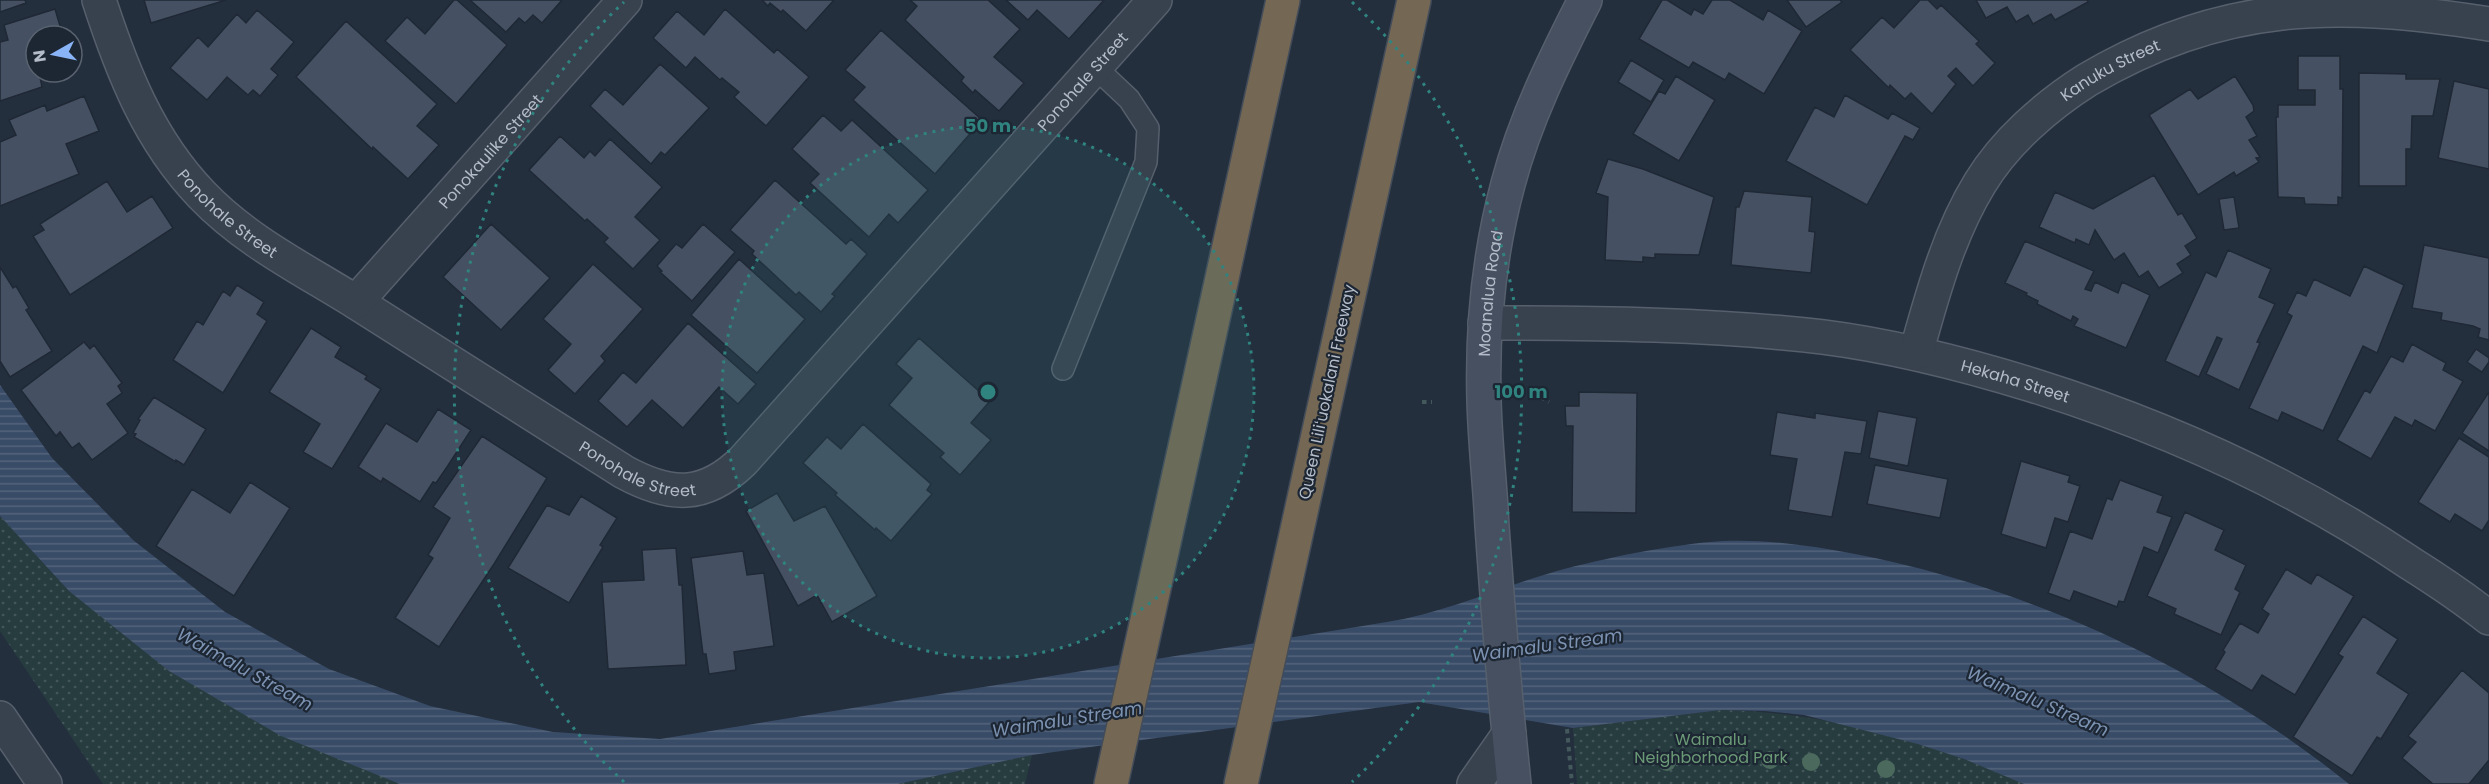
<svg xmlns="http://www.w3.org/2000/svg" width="2489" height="784" font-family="Poppins,sans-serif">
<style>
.grass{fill:url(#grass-dots)}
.water{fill:url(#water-rules)}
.building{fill:#455162;stroke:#1f2835;stroke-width:1.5}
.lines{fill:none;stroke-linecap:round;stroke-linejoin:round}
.service-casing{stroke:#565f6c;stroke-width:24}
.minor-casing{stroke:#565f6c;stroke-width:36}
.tertiary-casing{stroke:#565f6c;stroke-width:36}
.secondary-casing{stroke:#565f6c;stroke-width:36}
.motorway-casing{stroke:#434c59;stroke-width:36}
.path{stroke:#44595c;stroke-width:4;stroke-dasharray:4.5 4.5;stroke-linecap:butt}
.service{stroke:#38414e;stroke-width:21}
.minor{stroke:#38414e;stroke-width:33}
.tertiary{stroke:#38414e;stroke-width:33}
.secondary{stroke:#465061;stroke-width:33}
.motorway{stroke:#746855;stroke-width:33}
.tree{fill:#4b6a5d}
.ring{fill:none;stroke:#308480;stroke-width:3;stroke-dasharray:3 6}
.labels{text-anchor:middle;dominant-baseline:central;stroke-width:4.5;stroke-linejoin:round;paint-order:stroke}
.street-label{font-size:16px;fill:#b4bcc9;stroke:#1d2633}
.park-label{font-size:16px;fill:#6b9a76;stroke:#1d2633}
.water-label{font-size:18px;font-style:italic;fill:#7c92b1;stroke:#1d2633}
.centre{fill:#308480;stroke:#1d2633;stroke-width:3}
.ring-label{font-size:18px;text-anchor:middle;font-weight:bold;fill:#308480;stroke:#1d2633;stroke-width:4.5;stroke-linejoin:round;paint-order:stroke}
</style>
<defs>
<pattern id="grass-dots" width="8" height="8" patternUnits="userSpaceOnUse" patternTransform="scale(1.5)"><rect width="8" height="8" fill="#263c3f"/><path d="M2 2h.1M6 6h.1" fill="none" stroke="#435659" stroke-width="1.8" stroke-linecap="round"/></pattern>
<pattern id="water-rules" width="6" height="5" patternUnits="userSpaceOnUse" patternTransform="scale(1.5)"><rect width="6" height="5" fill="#394c67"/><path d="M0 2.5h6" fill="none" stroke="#53647b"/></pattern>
</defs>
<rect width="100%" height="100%" fill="#242f3e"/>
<path class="grass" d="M0,516L69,591L400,784H103L0,631Z
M1721,710C1825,712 1930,741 2024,784H1577L1573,728Z
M1032,755L1025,784H898Z"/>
<path class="water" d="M0,385L52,458L133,540L225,612L329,669L430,706L553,732L660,739C902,700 1145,661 1387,622C1446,613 1500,587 1557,571C1605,558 1673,544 1723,541C1767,539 1812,546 1855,554C2032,588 2209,671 2349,784H2024L1964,759L1918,744L1804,715L1765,711L1721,710L1573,728L1419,702L1032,755L898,784H400L281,736L169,671L69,591L0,516Z"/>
<path class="building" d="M0,0H25L26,3L0,12Z
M144,0H226L151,23Z
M454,0H457L507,45L456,104L385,41L407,17L425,34Z
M470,0H562L542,23L533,15L525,23L519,18L506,32Z
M762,0H834L806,31L783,10L781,12L770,3L768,6Z
M910,0H988L1020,29L994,57L1024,83L999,111L975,90L973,93L961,81L964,77L905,20L917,6Z
M1006,0H1104L1069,39L1037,10L1028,20Z
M1662,0H1667L1691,15L1694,9L1703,14L1712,0H1730L1763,20L1768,10L1802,31L1764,94L1729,73L1725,80L1693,62L1689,68L1639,39Z
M1787,0H1840L1842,2L1806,27Z
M1920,0H1928L1937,9L1941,5L1979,41L1976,44L1995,63L1973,86L1956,68L1948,76L1956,84L1932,114L1911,93L1905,99L1890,85L1889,88L1850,50L1882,17L1894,28Z
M1976,0H2087L2088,2L2055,20L2051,14L2033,24L2028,15L2016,22L2007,7L1986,18Z
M55,9L63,36H36V72H39L42,87L0,101V42L8,40L4,25Z
M725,9L774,53L777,49L809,77L766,126L734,97L739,92L722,78L720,80L695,57L686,68L653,38L677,11L704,35Z
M257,10L294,42L271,69L278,75L260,96L253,90L248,95L227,77L207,100L170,68L198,37L208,47L237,14L246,23Z
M346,21L437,104L417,126L439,145L408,179L373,147L372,149L296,77Z
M881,30L982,120L935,174L853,100L865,87L845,70Z
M2298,56H2340V89H2343L2342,198L2338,197V205L2305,204L2304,198L2278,197L2276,117H2278V105H2315V90H2298Z
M1631,60L1664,80L1651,102L1618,82Z
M660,64L709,108L665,155L661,152L651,164L590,106L605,89L623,105Z
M2359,73L2406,74V79H2440L2433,116H2412L2411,149H2406V186H2359Z
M1676,76L1715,100L1679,161L1633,134L1659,91L1665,94Z
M2235,76L2253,105L2254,111L2246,117L2257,136L2249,140L2260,157L2256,158L2259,162L2236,176L2234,172L2198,195L2149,115L2190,89L2198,99Z
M2454,81L2489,89V169L2438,158Z
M1845,95L1888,119L1892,113L1920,128L1913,140L1905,136L1867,205L1786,161L1815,107L1834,117Z
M84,96L99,131L66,144L79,174L0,206V142L16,135L9,120L45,105L47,111Z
M823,115L841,131L852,120L928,190L898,223L889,214L869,237L810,183L819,174L792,149Z
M560,136L584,158L590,151L595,156L610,139L662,187L635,217L660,240L633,269L604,242L608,238L587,219L585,221L529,170Z
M1608,159L1643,169L1714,197L1699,255L1655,254V258L1643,257V262L1605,260L1608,197L1596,193Z
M2154,175L2178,215L2182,213L2197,238L2185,246L2191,255L2177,264L2183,273L2159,288L2148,271L2139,277L2124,253L2114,260L2095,230L2089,245L2076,239L2075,243L2039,227L2055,192L2093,209Z
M775,180L846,244L851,239L867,254L832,294L835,296L821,312L799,292L796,295L752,254L754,251L730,230Z
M107,181L127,212L152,196L173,228L70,295L33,236L44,230L40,224Z
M1744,191L1812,197L1809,231L1815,232L1811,273L1731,265L1736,207H1739Z
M2234,197L2239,228L2224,230L2219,199Z
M491,224L550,278L501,330L443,277Z
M703,224L735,252L692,301L660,272L662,271L657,266L676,244L682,248Z
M2025,241L2094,271L2085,289L2091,291L2095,282L2118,293L2122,282L2150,295L2126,348L2074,326L2078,319L2073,316L2071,321L2037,304L2038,301L2026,295L2027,293L2005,283Z
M2424,245L2489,258V340L2478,337L2480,329L2473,326L2441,320L2442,313L2412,308Z
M2228,250L2271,269L2259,297L2275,304L2257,342L2260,343L2239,390L2206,374L2222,339L2217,337L2199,377L2165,361L2206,272L2216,277Z
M739,259L805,319L757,373L691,315Z
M593,264L643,309L601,356L605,361L575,394L548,370L571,344L543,319Z
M2364,266L2404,285L2377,353L2363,346L2323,431L2282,412L2278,421L2249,408L2292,316L2287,313L2297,292L2306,296L2314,279L2350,296Z
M0,267L13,288L16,286L29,308L26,310L52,351L10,377L0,361Z
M237,285L264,302L257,314L267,321L223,393L173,360L197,321L203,325L223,291L230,296Z
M688,323L756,384L738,404L719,387L683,428L652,400L627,427L598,401L623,372L636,383Z
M311,328L341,347L335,357L367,376L365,379L381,389L332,469L303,452L320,424L269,392Z
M919,338L990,401L971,423L991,440L960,475L940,457L944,453L889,405L912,378L896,364Z
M84,342L90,349L94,345L122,383L118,386L122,393L107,404L128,433L92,460L79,443L72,448L60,432L56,436L21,390Z
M2412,344L2446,363L2443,370L2463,381L2435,431L2415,420L2412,426L2395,417L2371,459L2337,440L2365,390L2370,393L2391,356L2403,362Z
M2476,349L2489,358V362L2482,372L2467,362Z
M1579,392L1637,393L1636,513L1572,512L1573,426H1566L1565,406H1579Z
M2489,392V451L2462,433Z
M154,397L206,429L184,465L176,460V462L134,437L136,434L133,433L140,420L138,419Z
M438,409L471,430L447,467L436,483L433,482L420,502L383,478L381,482L358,467L386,423L417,442Z
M1878,411L1917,418L1908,466L1869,458Z
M1777,412L1815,418V413L1867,421L1861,454L1845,452L1832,517L1788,510L1797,459L1770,455Z
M863,424L931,484L927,490L932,494L891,541L876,528L875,530L835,495L837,493L803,463L827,437L841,449Z
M482,436L547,478L494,564L439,647L395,618L433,558L428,555L450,518L433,507Z
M2459,438L2489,457V520L2482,531L2455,514L2450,522L2418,502Z
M2021,461L2070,476L2068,482L2080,486L2068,522L2055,518L2046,548L2001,534Z
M1875,465L1948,479L1940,518L1867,504Z
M2120,480L2163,496L2157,512L2172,517L2158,553L2144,547L2124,602L2119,601L2117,607L2074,591L2070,601L2048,593L2070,531L2092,539L2107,498L2112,500Z
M250,482L290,508L234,596L156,546L192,489L230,513Z
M777,493L794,521L825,506L877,596L832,622L817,595L798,606L746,511Z
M581,496L617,518L600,545L603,547L569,603L508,568L547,505L569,515Z
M2185,512L2224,530L2215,550L2246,565L2235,589L2240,592L2221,635L2174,614L2176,609L2147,596Z
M676,548L679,585H682L686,665L608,669L602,582L644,580L642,550Z
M743,551L747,575L764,573L774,646L734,652L736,670L709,674L706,654H703L691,558Z
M2286,569L2311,584L2317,574L2354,596L2295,695L2262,675L2252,691L2215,669L2225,652L2223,650L2240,623L2258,633L2269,614L2262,609Z
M2363,616L2398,639L2377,673L2409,694L2381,739L2377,737L2352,776L2293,737L2343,657L2338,654Z
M2462,670L2489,693V760L2469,784H2433L2402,758L2416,742L2408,736Z"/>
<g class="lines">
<defs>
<path id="service" d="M1063,369L1146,162L1148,128L1129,99L1096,68"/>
<g id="minor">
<path id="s1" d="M99,0C122,71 149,140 202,195C247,242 305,270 359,304C447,360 536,416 624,472C670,497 704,499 743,461L1155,0"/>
<path id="s2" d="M356,302L625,0"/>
<path d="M0,718L45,784"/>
</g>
<g id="tertiary">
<path id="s3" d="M1485,323C1598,323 1712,324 1823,337C1894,346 1964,364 2032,385C2166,427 2293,484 2410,563C2437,580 2464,598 2489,618"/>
<path id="s4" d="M1916,353C1932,296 1948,235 1980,183C2005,142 2046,106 2087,80C2222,0 2336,0 2489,24"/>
<path d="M1474,784L1509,734"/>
</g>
<g id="secondary">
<path id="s5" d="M1514,784C1505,698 1498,612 1492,526C1490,484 1485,442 1484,400C1482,327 1489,254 1508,184C1525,119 1555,59 1585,0"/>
</g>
<path id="motorway" d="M1111,784L1283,0
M1241,784L1414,0"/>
</defs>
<use href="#service" class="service-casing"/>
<use href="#minor" class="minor-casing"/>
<use href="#tertiary" class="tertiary-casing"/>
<use href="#secondary" class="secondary-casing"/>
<use href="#motorway" class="motorway-casing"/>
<path class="path" d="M1541,397L1549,402
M1422,402H1432
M1567,729L1572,784"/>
<use href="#service" class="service"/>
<use href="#minor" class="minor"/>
<use href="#tertiary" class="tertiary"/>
<use href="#secondary" class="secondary"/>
<use href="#motorway" class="motorway"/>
</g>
<g class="tree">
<circle cx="1770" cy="760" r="9"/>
<circle cx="1667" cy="762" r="9"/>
<circle cx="1811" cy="762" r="9"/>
<circle cx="1886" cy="769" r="9"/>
</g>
<circle cx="988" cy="392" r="266" fill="#308480" fill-opacity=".12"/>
<g class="ring">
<circle cx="988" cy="392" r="266"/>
<path d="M624 782A533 533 0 0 1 624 2M1352 2A533 533 0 0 1 1352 782"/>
</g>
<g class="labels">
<g class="street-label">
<text stroke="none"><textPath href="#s4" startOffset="357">Kanuku Street</textPath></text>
<text stroke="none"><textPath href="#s1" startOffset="1368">Ponohale Street</textPath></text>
<text stroke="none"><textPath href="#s2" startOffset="202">Ponokaulike Street</textPath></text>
<text stroke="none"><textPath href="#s1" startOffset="254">Ponohale Street</textPath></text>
<text stroke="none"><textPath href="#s5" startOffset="492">Moanalua Road</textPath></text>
<text stroke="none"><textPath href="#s3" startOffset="536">Hekaha Street</textPath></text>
<text transform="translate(1327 392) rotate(-78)">Queen Liliʻuokalani Freeway</text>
<text stroke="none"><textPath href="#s1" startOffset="740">Ponohale Street</textPath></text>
</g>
<g class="park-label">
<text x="1711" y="739">Waimalu<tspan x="1711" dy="18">Neighborhood Park</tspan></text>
</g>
<g class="water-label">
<text transform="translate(1547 645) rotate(-8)">Waimalu Stream</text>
<text transform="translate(245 669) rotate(29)">Waimalu Stream</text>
<text transform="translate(2038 701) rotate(23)">Waimalu Stream</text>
<text transform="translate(1067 719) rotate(-9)">Waimalu Stream</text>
</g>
</g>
<circle cx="988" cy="392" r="9" class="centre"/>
<g class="ring-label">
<text x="988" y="132">50 m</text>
<text x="1521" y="398">100 m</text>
</g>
<g transform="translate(54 54) rotate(261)"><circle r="28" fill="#1d2633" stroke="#59626f" stroke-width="1.5"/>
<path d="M0-4.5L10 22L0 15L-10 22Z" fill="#8ab4f8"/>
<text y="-9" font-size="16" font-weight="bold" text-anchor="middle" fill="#b4bcc9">N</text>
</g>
</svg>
